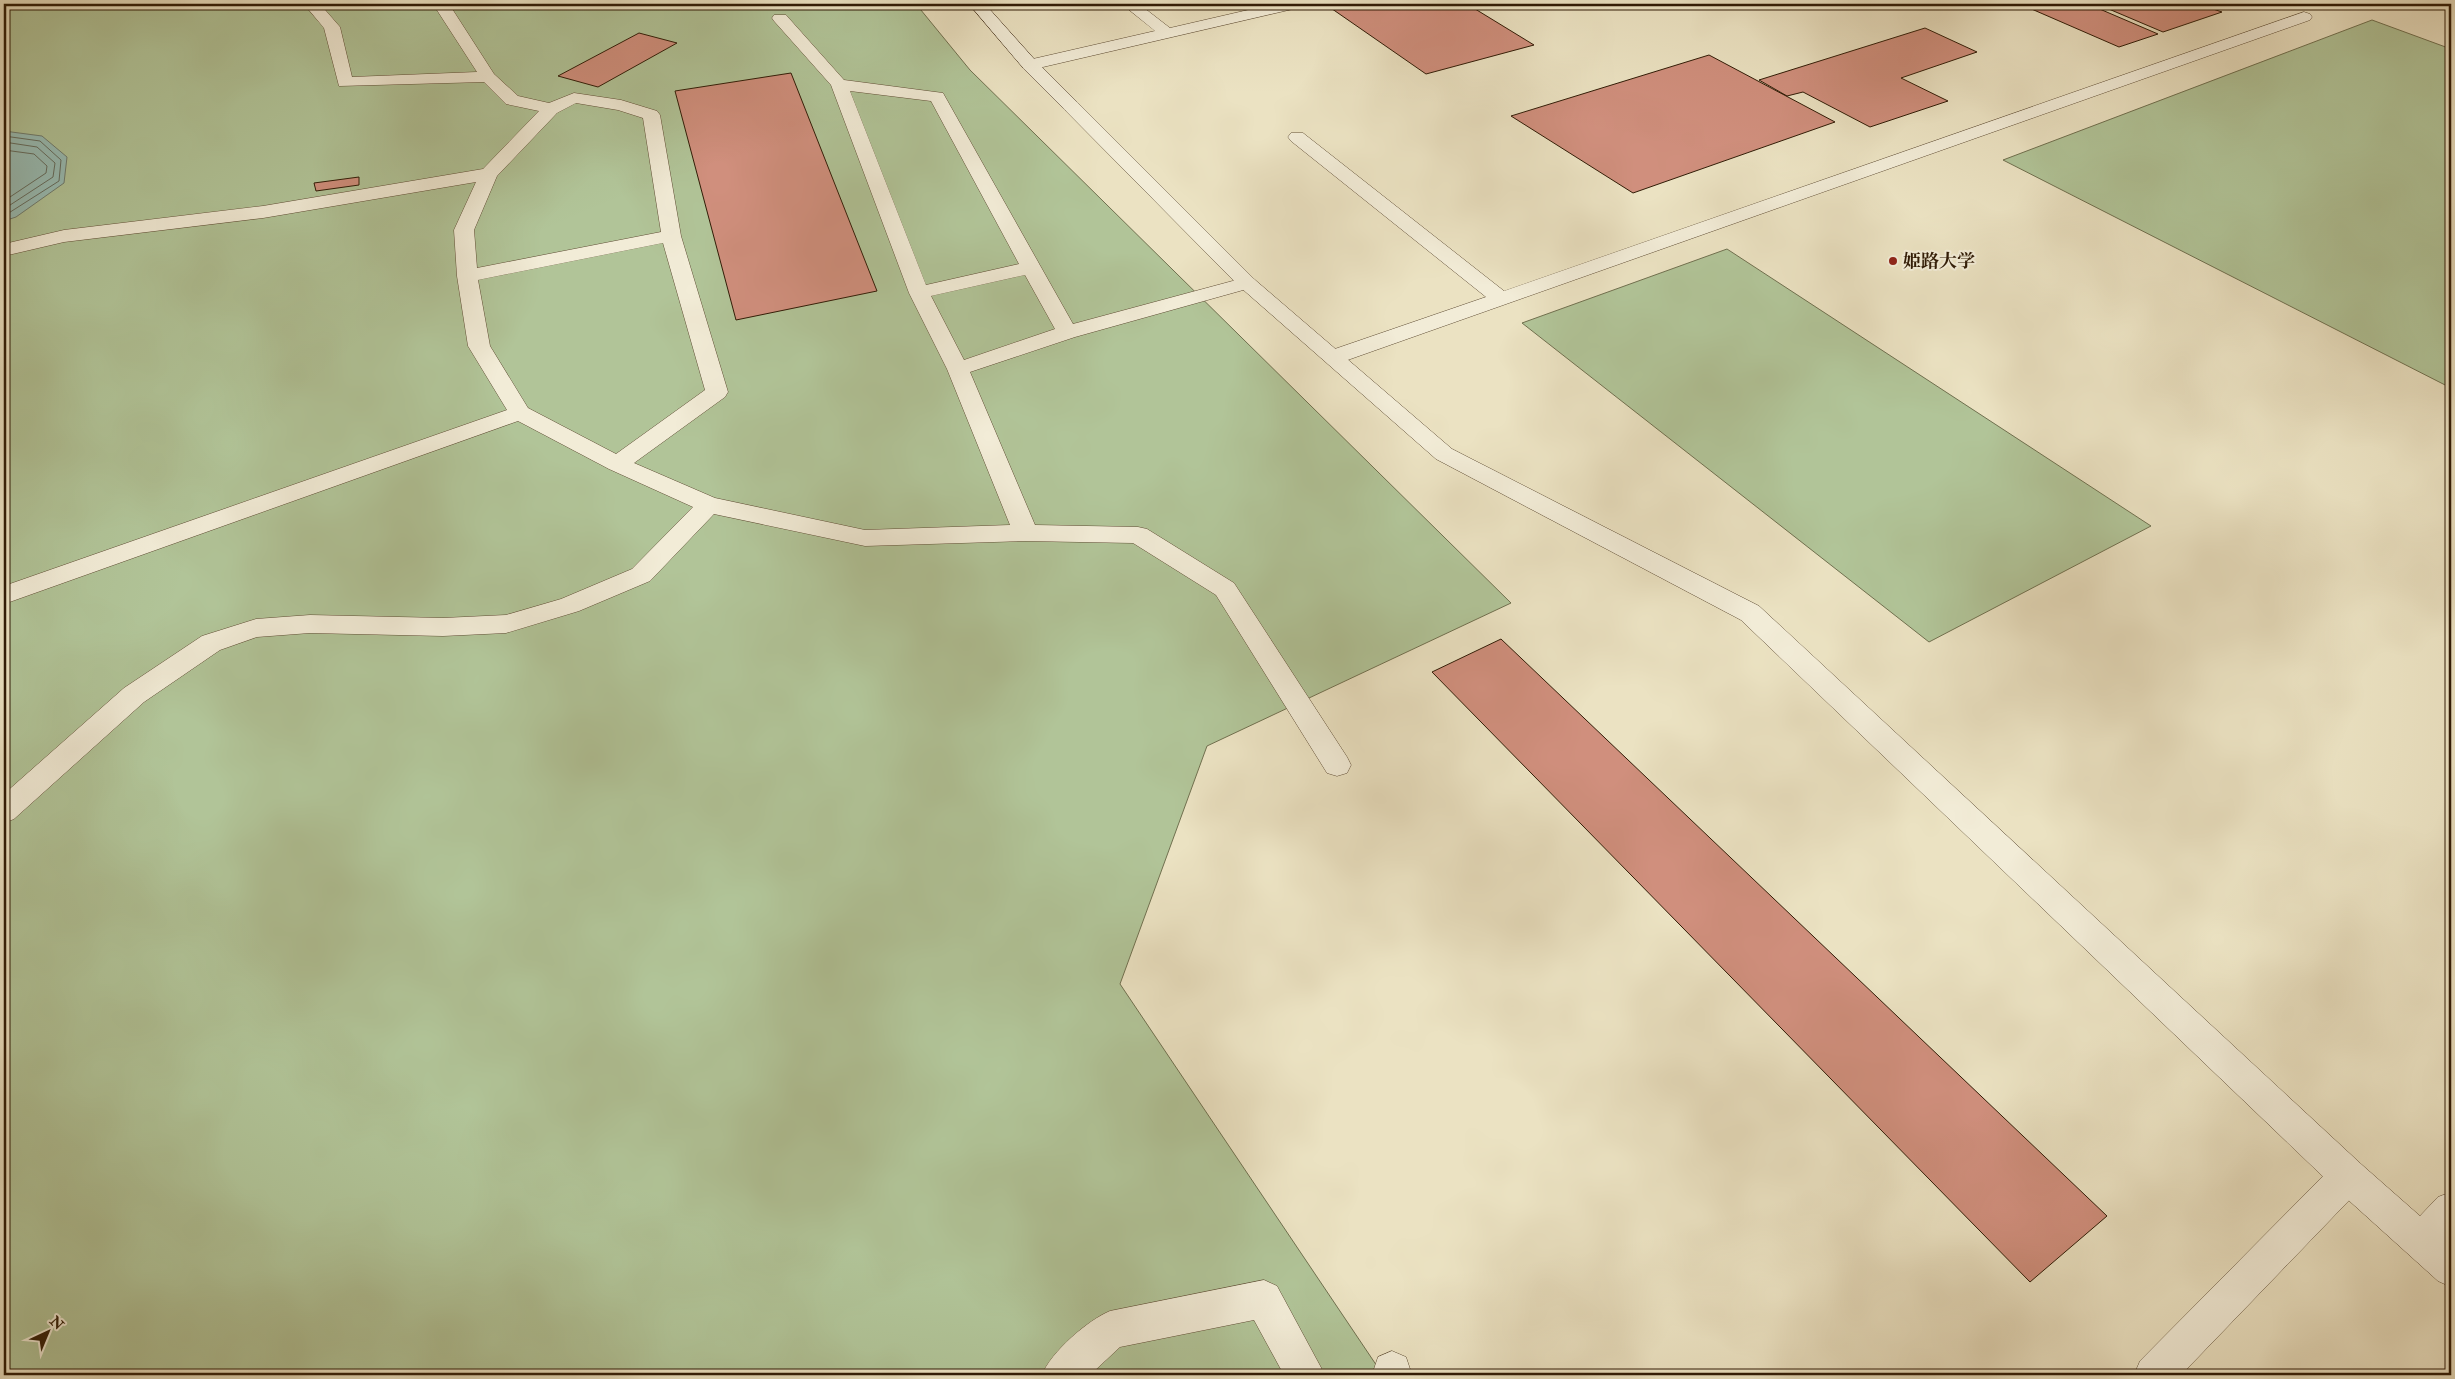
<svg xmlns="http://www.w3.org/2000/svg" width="2455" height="1379" font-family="'IM FELL Double Pica','Noto Serif JP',serif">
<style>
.green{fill:#b1c498;stroke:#70704f}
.water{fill:#98bdb5;stroke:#6e7c6f}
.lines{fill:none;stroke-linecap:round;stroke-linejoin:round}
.shore{stroke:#646c5e;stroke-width:1}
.building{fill:#d08f7d;stroke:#301b06}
.lane-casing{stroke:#5f4d35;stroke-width:1}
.street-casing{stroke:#5f4d35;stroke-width:1}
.secondary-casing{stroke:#301b06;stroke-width:1}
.lane{fill:#f2ecd7;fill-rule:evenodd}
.street{fill:#f2ecd7;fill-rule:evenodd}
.secondary{fill:#f2ecd7;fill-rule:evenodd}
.poi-dot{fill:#8f2418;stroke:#f2ecd7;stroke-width:2}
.labels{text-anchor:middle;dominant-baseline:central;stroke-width:4;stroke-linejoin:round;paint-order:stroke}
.far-poi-label{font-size:18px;font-weight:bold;fill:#301b06;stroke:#f2ecd7;text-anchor:start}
</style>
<rect width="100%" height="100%" fill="#ebe2c2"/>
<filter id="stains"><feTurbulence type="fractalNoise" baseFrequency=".004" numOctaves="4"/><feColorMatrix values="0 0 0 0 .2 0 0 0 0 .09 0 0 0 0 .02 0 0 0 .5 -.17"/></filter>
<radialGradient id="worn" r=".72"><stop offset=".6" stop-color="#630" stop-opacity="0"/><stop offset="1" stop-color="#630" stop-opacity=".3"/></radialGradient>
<path class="green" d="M4,4H916L970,70L1511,603L1207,746L1120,984L1383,1375H4Z
M2372,20L2451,49V388L2003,160Z
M1727,249L2151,526L1929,642L1522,323Z"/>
<path class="water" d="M4,131L42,136L67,157L64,183L16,217L4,221Z"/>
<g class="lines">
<path class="shore" d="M4,136L40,141L61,160L59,181L4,216
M4,142L37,147L55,163L53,177L4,209
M4,150L34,154L47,166L46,173L4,201"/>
</g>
<path class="building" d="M1325,4H1467L1534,45L1426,74Z
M2020,4H2088L2158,34L2119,47Z
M2097,4H2198L2222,12L2163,32Z
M1925,28L1977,52L1901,78L1948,101L1870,127L1803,92L1787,96L1759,80Z
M639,33L677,43L598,87L558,76Z
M1709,55L1835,122L1633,193L1511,116Z
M791,73L877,291L736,320L675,91Z
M359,177V185L316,191L314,183Z
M1501,639L2107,1216L2030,1282L1432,672Z"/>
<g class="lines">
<defs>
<path id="lane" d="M304,4H320L340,27L352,77L477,72L433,4H449L494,74L518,96L549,103L574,93L621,100L657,111L660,115L681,236L728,392L725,397L634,463L715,498L865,530L1010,525L947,369L909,293L831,85L774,21L772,18L774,15H786L844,80L943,93L1073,324L1240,279L1247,277L1254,279L1257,283L1254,287L1075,337L970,372L1035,525L1138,527L1147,529L1234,583L1347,757L1351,765L1347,773L1337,776L1327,773L1216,595L1133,543L1026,541L865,546L714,514L650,581L579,611L506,633L443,636L310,633L257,637L220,650L144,702L14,819L4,823V794L124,688L202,636L256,619L310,615L443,618L506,615L561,599L632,569L693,507L609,469L518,421L4,604V586L507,410L468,346L457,276L454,230L476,182L263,218L64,242L4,256V244L64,230L263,206L483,169L539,111L506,104L484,82L339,86L324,28ZM850,91L931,101L1019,264L926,285ZM576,103L618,110L643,118L661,232L477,268L474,230L497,176L557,113ZM663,243L705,390L616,454L528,408L490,346L478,280ZM1025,275L1055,329L964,360L931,296Z
M1122,4H1139L1170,28L1274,4H1301L1293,9L1030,70L1024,69L1022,65L1024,61L1155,31Z
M2304,12L2310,14L2312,17L2310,20L1342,362L1334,364L1326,362L1323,357L1326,352L1486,297L1291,141L1288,137L1291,133H1303L1504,291Z
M2348,1158L2361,1164L2366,1176L2361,1188L2181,1375H2134L2140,1361L2335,1164Z
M1264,1280L1277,1286L1325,1375H1284L1254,1320L1120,1347L1090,1375H1042C1051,1352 1088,1320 1110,1311Z
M1392,1351L1406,1357L1412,1375H1372L1378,1357Z"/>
<path id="street" d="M1071,101L1077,102L1254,279L1452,449L1759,606L2361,1164L2420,1216L2438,1197L2451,1192V1236L2448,1240L2451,1243V1287L2438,1281L2335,1188L1741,620L1436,459L1240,287L1065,110L1062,106L1065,102Z"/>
<path id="secondary" d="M969,4H985L1036,61L1077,102L1080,106L1077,110H1065L1024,69Z"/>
</defs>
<use href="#lane" class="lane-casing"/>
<use href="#street" class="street-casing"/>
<use href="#secondary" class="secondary-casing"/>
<use href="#lane" class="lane"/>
<use href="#street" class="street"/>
<use href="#secondary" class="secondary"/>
</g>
<circle class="poi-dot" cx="1893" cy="261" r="5"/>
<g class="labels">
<g class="far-poi-label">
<text x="1903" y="261">姫路大学</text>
</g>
</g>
<rect width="2455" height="1379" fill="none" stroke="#ebe2c2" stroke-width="20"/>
<rect x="5" y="5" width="2445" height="1369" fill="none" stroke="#301b06" stroke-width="2.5"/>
<rect x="10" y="10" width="2435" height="1359" fill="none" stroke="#301b06"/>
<g transform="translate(48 1332) rotate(44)" stroke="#f2ecd7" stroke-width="4" paint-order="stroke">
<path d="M0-4L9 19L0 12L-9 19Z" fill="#301b06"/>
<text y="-8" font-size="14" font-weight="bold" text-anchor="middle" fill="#301b06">N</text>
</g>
<rect width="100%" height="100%" filter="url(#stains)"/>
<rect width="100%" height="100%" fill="url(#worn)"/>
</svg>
